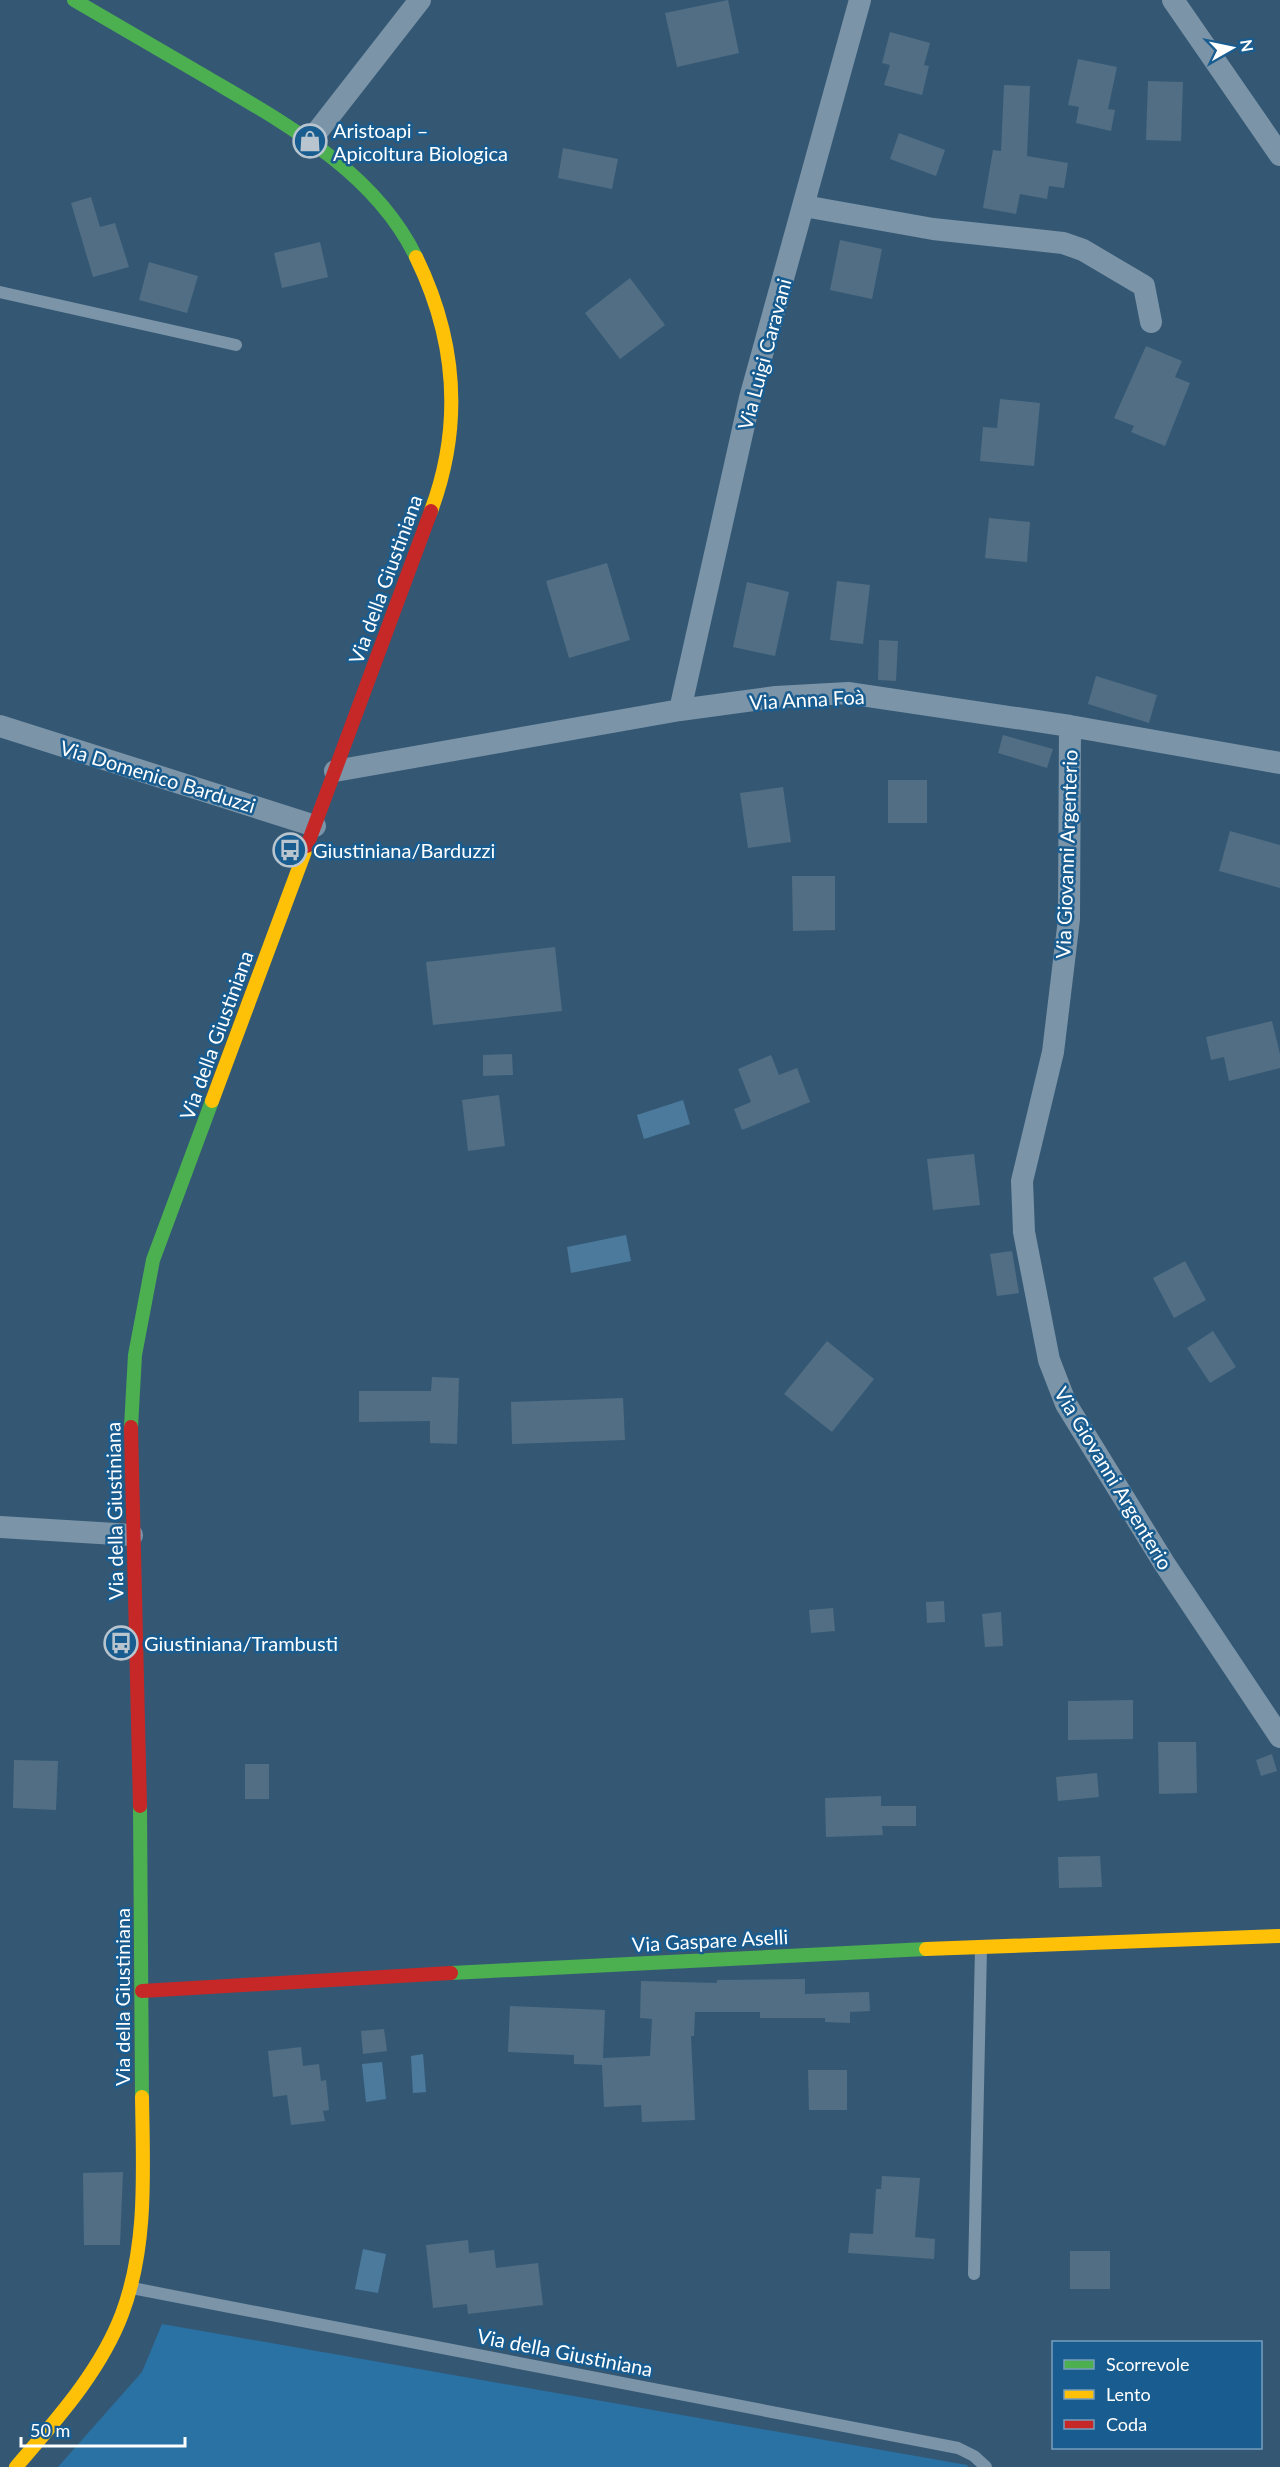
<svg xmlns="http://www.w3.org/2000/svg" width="1280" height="2467" font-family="Lato,sans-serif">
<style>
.green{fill:#2a71a4}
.water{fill:#4c7a9d}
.building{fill:#516e84}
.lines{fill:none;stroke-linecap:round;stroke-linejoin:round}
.lane{stroke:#7b94a8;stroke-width:12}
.street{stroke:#7b94a8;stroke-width:22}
.fast{stroke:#4caf50;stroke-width:14}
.slow{stroke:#ffc107;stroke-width:14}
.jam{stroke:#c62828;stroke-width:14}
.labels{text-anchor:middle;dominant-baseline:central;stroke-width:5;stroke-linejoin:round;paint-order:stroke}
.poi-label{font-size:20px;fill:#fff;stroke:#195c8f;text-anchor:start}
.street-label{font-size:20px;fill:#fff;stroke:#195c8f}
</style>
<rect width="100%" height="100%" fill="#345874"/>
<path class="green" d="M162,2324L967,2465L968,2467H58L142,2372Z"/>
<path class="water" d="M683,1100L690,1124L644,1139L637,1115Z
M626,1235L631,1261L571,1273L567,1247Z
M423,2054L426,2092L413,2093L411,2056Z
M382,2062L386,2099L366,2102L362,2064Z
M363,2249L386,2254L378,2293L355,2289Z"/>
<path class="building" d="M728,0L739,53L677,67L665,13Z
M890,32L930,43L924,65L929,66L922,95L884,85L890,65L882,63Z
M1078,59L1117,67L1108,109L1115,110L1111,131L1076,123L1079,107L1068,105Z
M1148,81L1183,82L1181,141L1146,140Z
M1004,85L1030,86L1027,156L1068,163L1064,188L1049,186L1047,199L1020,194L1016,214L983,208L993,150L1001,151Z
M899,133L945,150L936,176L890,159Z
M563,148L618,159L612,189L558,178Z
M91,197L100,227L115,223L129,267L93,277L71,203Z
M840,240L882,249L872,299L830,290Z
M320,242L328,277L282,288L274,253Z
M149,262L198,276L187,313L139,300Z
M630,278L665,325L620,359L585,313Z
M1146,346L1182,361L1175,377L1190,383L1165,446L1131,432L1134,426L1114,418Z
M1000,399L1040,403L1034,466L980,461L983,427L997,428Z
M989,518L1030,522L1027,562L985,558Z
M607,563L630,640L569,658L546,581Z
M837,581L870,585L863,644L830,640Z
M747,582L789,592L775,656L733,647Z
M879,640L898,641L896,681L878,680Z
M1096,676L1157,695L1149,723L1088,704Z
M1003,735L1053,749L1047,768L998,753Z
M888,780H927V823H888Z
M783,787L791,842L748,848L740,793Z
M1230,831L1280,845V888L1219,871Z
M792,876H835V930L793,931Z
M555,947L562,1011L433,1025L426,962Z
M1272,1021L1280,1054V1068L1229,1081L1224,1057L1211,1060L1206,1037Z
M512,1054L513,1075L483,1076V1055Z
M771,1055L779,1075L797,1068L810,1102L742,1130L734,1109L751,1102L738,1069Z
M499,1095L505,1146L468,1151L462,1100Z
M974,1154L980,1205L933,1210L927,1159Z
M1012,1251L1019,1293L997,1296L990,1254Z
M1185,1261L1206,1300L1174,1318L1153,1278Z
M1213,1331L1236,1367L1210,1383L1187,1348Z
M827,1341L874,1379L832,1432L784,1394Z
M432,1377L459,1378L457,1444L430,1443V1421L359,1422V1391H431Z
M623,1398L625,1440L512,1444L511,1402Z
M944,1601L945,1622L927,1623L926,1602Z
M833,1608L835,1631L811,1633L809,1610Z
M1001,1612L1003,1646L985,1647L982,1614Z
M1133,1700V1739L1068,1740V1701Z
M1158,1742H1196L1197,1793L1159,1794Z
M1272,1754L1277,1771L1261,1776L1256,1760Z
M14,1760L58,1761L56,1810L13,1808Z
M245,1764H269V1799H245Z
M1097,1773L1099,1797L1058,1801L1056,1777Z
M881,1796V1806H916V1826H882L883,1835L826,1837L825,1798Z
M1100,1856L1102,1887L1059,1888L1058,1857Z
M805,1979V1994L869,1992L870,2011L850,2012V2023L825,2022V2018H760V2012H695L694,2036H691L695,2120L642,2122L641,2105L604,2107L602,2065L574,2064V2055L508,2052L510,2006L605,2010L603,2058L650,2056L652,2019L640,2018L641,1981L717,1983V1980Z
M384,2029L387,2051L363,2054L361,2031Z
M301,2047L303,2066L319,2064L321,2081L326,2080L329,2110L323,2111L325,2121L291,2125L287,2095L273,2097L268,2051Z
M808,2070H847V2110H809Z
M123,2172L120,2245H84L83,2173Z
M882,2176L920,2178L915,2237L935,2239L934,2259L848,2253L850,2233L873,2234L876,2189H881Z
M468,2240L469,2253L494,2250L496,2268L538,2263L543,2305L468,2314L467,2304L433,2308L426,2245Z
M1070,2251H1110V2289H1070Z"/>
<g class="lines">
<path class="lane" d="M0,292L236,345
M974,2274L981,1948
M132,2288L958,2448L974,2456L986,2467"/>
<path class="street" d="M1173,0L1280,155
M310,141L420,0
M804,206L933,229L1063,243L1083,250L1144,286L1151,322
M680,710L750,398L860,0
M0,726L315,826
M1070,726L1069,919L1053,1052L1022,1181L1024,1232L1049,1360L1066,1404L1164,1563L1280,1737
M335,771L680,710L776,697L848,693L1070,726L1280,763
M0,1527L132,1535"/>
<path class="fast" d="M74,0C118,26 163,52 208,78C286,124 375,172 416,257
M131,1427L135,1355L153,1260L212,1101
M140,1806L142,2097
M451,1973L926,1949"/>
<path class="slow" d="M416,257C456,339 463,425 431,511
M212,1101L307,846
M926,1949L1280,1936
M16,2467C56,2420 100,2372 122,2314C148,2245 143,2169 142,2097"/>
<path class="jam" d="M307,846L431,511
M131,1427L140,1806
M142,1991L451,1973"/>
</g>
<defs>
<symbol id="shop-ring" viewBox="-11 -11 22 22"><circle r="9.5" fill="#195c8f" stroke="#b8c5ce" stroke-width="1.5"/><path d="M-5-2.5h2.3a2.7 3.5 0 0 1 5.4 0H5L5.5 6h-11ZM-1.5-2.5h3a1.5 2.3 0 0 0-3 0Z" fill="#b8c5ce"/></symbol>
<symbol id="bus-ring" viewBox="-11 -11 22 22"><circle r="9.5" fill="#195c8f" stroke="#b8c5ce" stroke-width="1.5"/><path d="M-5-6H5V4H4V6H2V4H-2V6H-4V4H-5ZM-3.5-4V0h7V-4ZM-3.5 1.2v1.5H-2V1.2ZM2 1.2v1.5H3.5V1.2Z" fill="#b8c5ce"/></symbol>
</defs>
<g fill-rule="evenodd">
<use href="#shop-ring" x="291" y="122" width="38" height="38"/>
<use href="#bus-ring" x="271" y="831" width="38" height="38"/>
<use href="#bus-ring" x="102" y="1624" width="38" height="38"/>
</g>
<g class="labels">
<g class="poi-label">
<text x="333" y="130">Aristoapi –<tspan x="333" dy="23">Apicoltura Biologica</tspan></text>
<text x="313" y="850">Giustiniana/Barduzzi</text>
<text x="144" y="1643">Giustiniana/Trambusti</text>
</g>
<g class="street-label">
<text transform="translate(764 354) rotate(-75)">Via Luigi Caravani</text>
<text transform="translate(385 579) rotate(-70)">Via della Giustiniana</text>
<text transform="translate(807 699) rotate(-3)">Via Anna Foà</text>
<text transform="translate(158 776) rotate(17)">Via Domenico Barduzzi</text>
<text transform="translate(1066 854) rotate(-88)">Via Giovanni Argenterio</text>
<text transform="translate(216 1035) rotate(-70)">Via della Giustiniana</text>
<text transform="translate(1114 1478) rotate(59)">Via Giovanni Argenterio</text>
<text transform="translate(114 1511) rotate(-91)">Via della Giustiniana</text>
<text transform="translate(710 1940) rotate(-3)">Via Gaspare Aselli</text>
<text transform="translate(122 1997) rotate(-90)">Via della Giustiniana</text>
<text transform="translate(565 2352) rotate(11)">Via della Giustiniana</text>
</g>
</g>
<rect x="1052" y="2341" width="210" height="108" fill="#195c8f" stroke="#759dbc" stroke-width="1.5"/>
<rect x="1064" y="2360" width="30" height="9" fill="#4caf50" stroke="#759dbc" stroke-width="1.5"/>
<text x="1106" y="2371" font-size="18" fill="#ffffff">Scorrevole</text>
<rect x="1064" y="2390" width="30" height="9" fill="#ffc107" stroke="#759dbc" stroke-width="1.5"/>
<text x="1106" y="2401" font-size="18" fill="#ffffff">Lento</text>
<rect x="1064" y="2420" width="30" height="9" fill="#c62828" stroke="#759dbc" stroke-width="1.5"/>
<text x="1106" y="2431" font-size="18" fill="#ffffff">Coda</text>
<g transform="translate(1232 48) rotate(81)" stroke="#195c8f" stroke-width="4.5" paint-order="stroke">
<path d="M0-4.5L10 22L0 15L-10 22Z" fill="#ffffff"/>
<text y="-9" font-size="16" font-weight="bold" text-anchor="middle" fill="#ffffff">N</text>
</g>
<path d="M21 2437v9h164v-9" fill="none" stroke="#ffffff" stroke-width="3"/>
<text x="30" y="2437" font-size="18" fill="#ffffff" stroke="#195c8f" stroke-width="4.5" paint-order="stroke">50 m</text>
</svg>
